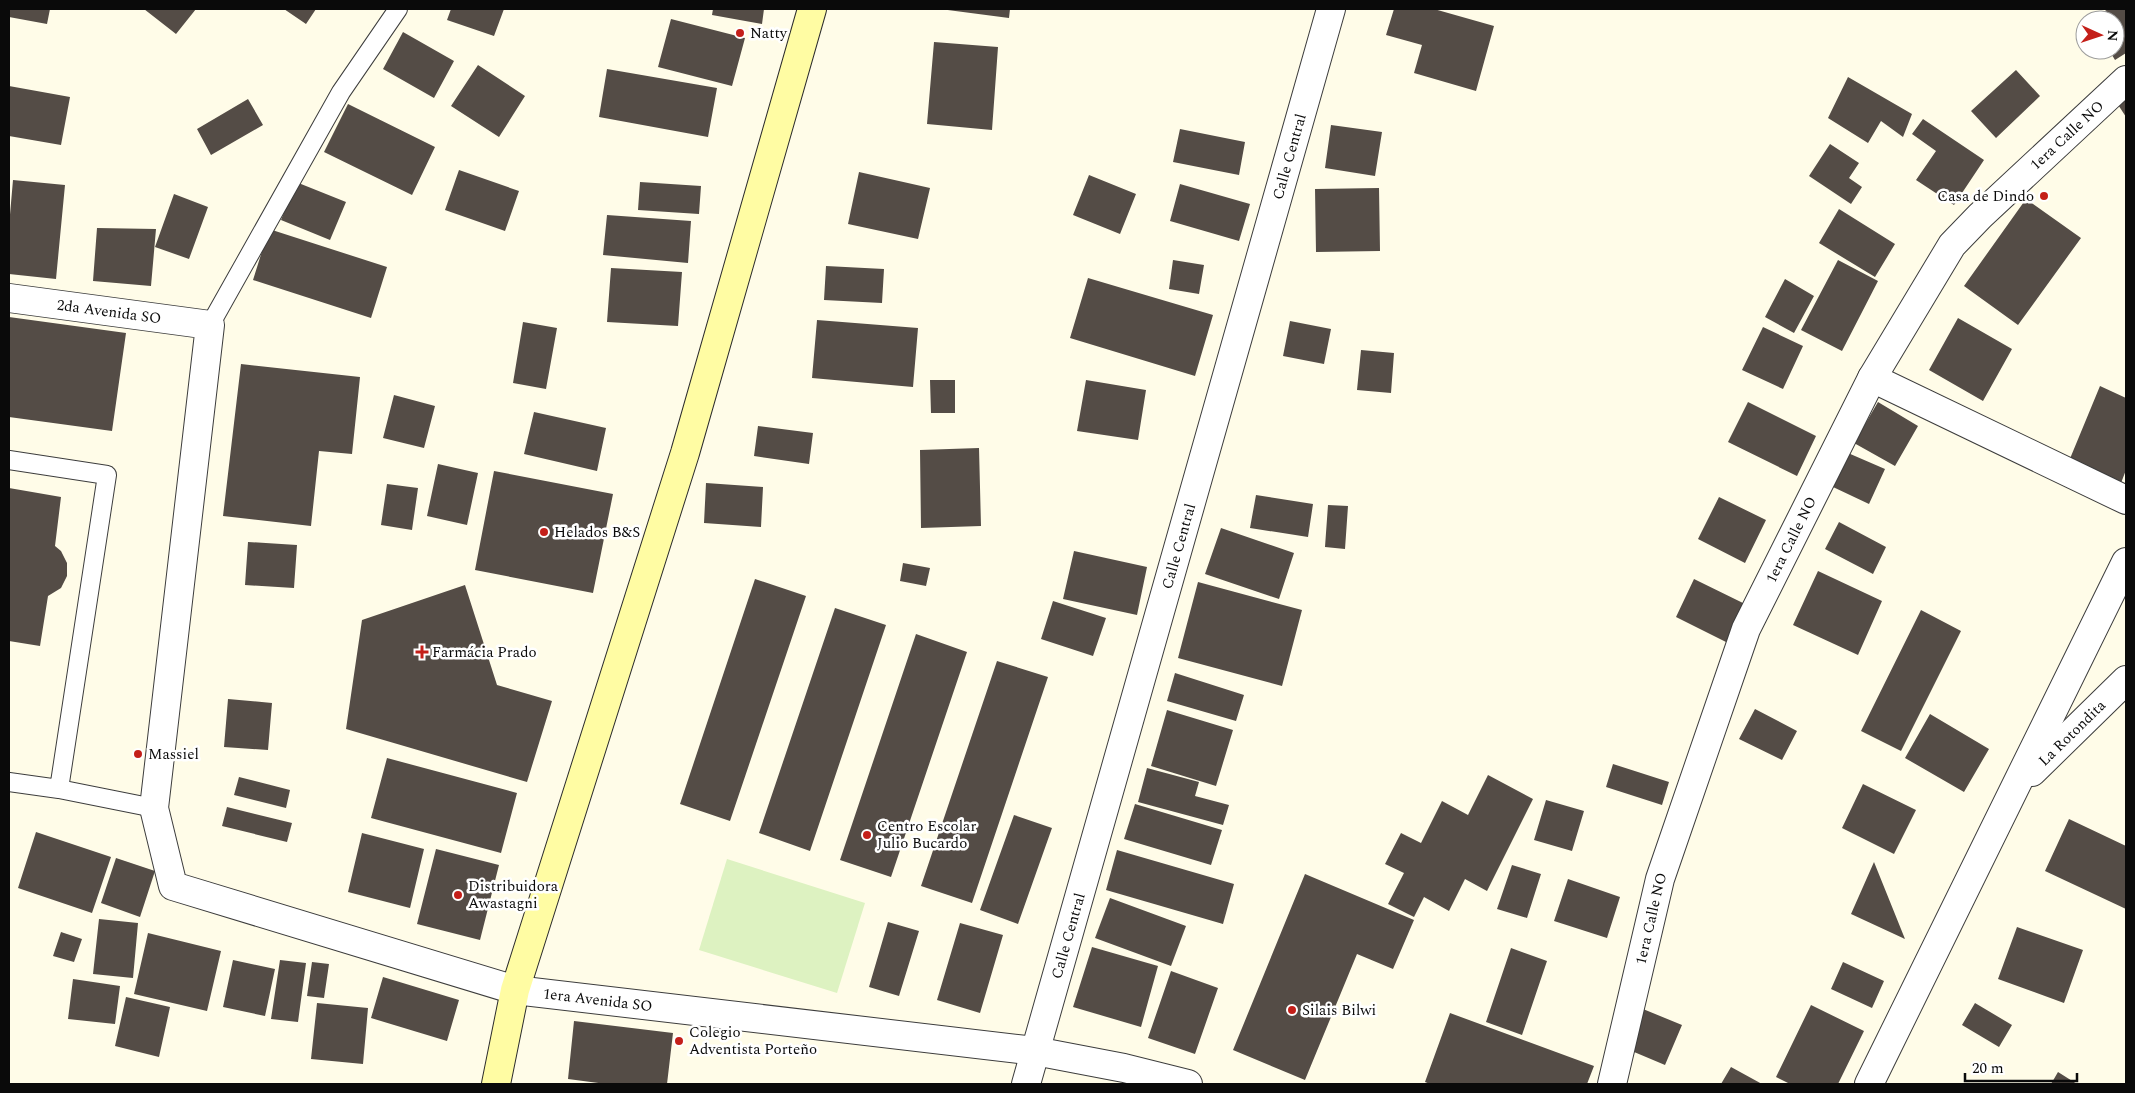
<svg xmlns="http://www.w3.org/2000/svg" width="2135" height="1093" font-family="Spectral,serif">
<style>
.pitch{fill:#ddf2c1}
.building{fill:#544c46}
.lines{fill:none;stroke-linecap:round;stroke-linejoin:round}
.lane-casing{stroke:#3d3d3d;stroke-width:20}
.street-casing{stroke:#3d3d3d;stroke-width:30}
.secondary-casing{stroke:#2c2c2c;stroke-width:30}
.lane{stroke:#fff;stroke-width:18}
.street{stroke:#fff;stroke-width:28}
.secondary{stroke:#fffca3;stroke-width:28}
.poi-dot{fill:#c41f19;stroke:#fff;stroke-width:2}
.labels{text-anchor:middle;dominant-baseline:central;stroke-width:5;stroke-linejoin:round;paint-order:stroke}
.poi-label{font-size:15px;fill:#0a0a0a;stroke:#fff;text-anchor:start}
.street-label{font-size:15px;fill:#0a0a0a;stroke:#fff}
</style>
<rect width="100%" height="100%" fill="#fffce8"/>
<path class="pitch" d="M727,859L865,903L837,993L699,950Z"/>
<path class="building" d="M9,9H50L47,24L9,17Z
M144,9H196L176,34Z
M284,9H316L306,24Z
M451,9H504L494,36L447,20Z
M713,9H764L762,24L712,15Z
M940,9H1010L1009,18Z
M1394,9H1434L1494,26L1476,91L1414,73L1422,45L1386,35Z
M2108,9H2126V53L2115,60L2109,50H2115V20H2091Z
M671,19L745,38L732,86L658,67Z
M403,32L454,61L434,98L383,69Z
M934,42L998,47L992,130L927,124Z
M478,65L525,96L499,137L451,106Z
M607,69L717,88L708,137L599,117Z
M2016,70L2040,96L1996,138L1971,111Z
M1848,77L1912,114L1903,137L1881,121L1868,143L1828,118Z
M9,86L70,97L61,145L9,136Z
M2126,92V117L2115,100Z
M248,99L263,125L211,155L197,129Z
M348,104L435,147L412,195L324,152Z
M1923,119L1984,160L1954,205L1916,180L1936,151L1912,134Z
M1331,125L1382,132L1375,176L1325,168Z
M1180,129L1245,142L1239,175L1173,162Z
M1830,144L1859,163L1849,178L1862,187L1851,204L1809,176Z
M459,170L519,191L505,231L445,210Z
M859,172L930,188L918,239L848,224Z
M1089,175L1136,194L1120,234L1073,215Z
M13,180L65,185L56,279L9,274V226Z
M296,182L346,202L330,240L281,220Z
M640,182L701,186L699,214L638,210Z
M1180,184L1250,204L1239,241L1170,221Z
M1379,188L1380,251L1316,252L1315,189Z
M174,194L208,207L189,259L155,247Z
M2026,199L2081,238L2018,325L1964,286Z
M1839,209L1895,244L1875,277L1819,243Z
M607,215L691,221L688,263L603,255Z
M97,228L156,229L151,286L93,281Z
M269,229L387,267L371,318L253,280Z
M1173,260L1204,265L1199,294L1169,289Z
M1838,260L1878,281L1842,351L1801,330Z
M826,266L884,269L882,303L824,300Z
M611,268L682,272L678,326L607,322Z
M1088,278L1213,315L1195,376L1070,338Z
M1785,279L1814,296L1794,333L1765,317Z
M9,317L126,333L112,431L9,417Z
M1958,318L2012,349L1983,401L1929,370Z
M817,320L918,328L913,387L812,378Z
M1290,321L1331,329L1324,364L1283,356Z
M523,322L557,328L546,389L513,383Z
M1763,327L1803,346L1783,389L1742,370Z
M1361,350L1394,353L1391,393L1357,390Z
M241,364L360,377L352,454L319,451L311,526L223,516Z
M930,380H955V413H931Z
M1086,380L1146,390L1138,440L1077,431Z
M2100,386L2126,398V470L2121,483L2069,461Z
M394,395L435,406L424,448L383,438Z
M1748,402L1816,436L1797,476L1728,442Z
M1878,402L1918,426L1895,466L1854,443Z
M534,412L606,428L597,471L524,454Z
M758,426L813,433L809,464L754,456Z
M979,448L981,526L921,528L920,450Z
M1848,453L1885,469L1869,504L1833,487Z
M438,464L478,473L467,525L427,516Z
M494,471L613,494L593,593L475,570Z
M706,483L763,487L761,527L704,523Z
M387,484L418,488L412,530L381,525Z
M9,488L61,497L55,546L61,551L67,563V576L61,588L48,596L40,646L9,641Z
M1256,495L1313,504L1308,537L1250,528Z
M1719,497L1766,520L1745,563L1698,539Z
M1328,505L1348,506L1345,549L1325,547Z
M1839,522L1886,547L1873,574L1825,549Z
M1221,528L1294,553L1279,599L1205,574Z
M248,542L297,545L294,588L245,585Z
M1074,551L1147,567L1137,615L1063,599Z
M903,563L930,568L926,586L900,581Z
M1818,571L1882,601L1858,655L1793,625Z
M755,579L806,596L730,821L680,804Z
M1694,579L1745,604L1726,642L1676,617Z
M1198,582L1302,610L1282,686L1178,658Z
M465,585L497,685L552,701L527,782L346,729L362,620Z
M1053,601L1106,618L1093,656L1041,639Z
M835,608L886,625L810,851L759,833Z
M1921,610L1961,631L1901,751L1861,731Z
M916,634L967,652L891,877L840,860Z
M997,661L1048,677L972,903L921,886Z
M1175,673L1244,695L1236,721L1167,701Z
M228,699L272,703L268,750L224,747Z
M1755,709L1797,731L1782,760L1739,739Z
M1167,710L1233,730L1216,786L1151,766Z
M1930,714L1989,749L1964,792L1905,758Z
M387,758L517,793L501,853L371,818Z
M1613,764L1669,782L1662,805L1606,787Z
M1147,768L1199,782L1195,796L1229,805L1223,825L1138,802Z
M1488,775L1533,799L1487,891L1465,879L1449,911L1424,897L1414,917L1388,904L1404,873L1385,864L1401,833L1421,843L1442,801L1468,815Z
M239,777L290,790L286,808L234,795Z
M1863,784L1916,810L1894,854L1842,828Z
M1546,800L1584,811L1572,851L1534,840Z
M1135,804L1222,830L1211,865L1124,839Z
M227,807L292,823L287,842L222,826Z
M1014,815L1052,828L1018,924L980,910Z
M2069,819L2126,846V909L2045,871Z
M36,832L111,857L92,913L18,888Z
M362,833L424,849L410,908L348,892Z
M436,849L499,865L480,940L417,924Z
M1117,850L1234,884L1223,924L1106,890Z
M116,858L155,871L140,917L101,903Z
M1874,862L1905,939L1851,914Z
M1512,865L1541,874L1527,918L1497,909Z
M1305,874L1414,920L1393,969L1357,954L1305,1080L1233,1050Z
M1568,879L1620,897L1607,938L1554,921Z
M1110,898L1186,926L1171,966L1095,938Z
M99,919L138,923L133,978L93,974Z
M888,922L919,931L899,996L869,987Z
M960,923L1003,935L980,1013L937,1000Z
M2017,927L2083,950L2064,1003L1998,979Z
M61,932L82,939L74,962L53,956Z
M148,933L221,951L207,1011L134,994Z
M1092,947L1158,966L1141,1027L1073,1007Z
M1511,948L1547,961L1522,1035L1486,1022Z
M233,960L275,969L265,1016L223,1007Z
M280,960L306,963L298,1022L271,1019Z
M312,962L329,964L324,998L307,996Z
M1843,962L1884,981L1872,1008L1831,989Z
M1171,971L1218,988L1195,1054L1148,1038Z
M383,977L459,1000L447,1041L371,1018Z
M73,979L120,986L115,1024L68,1019Z
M126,997L170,1007L159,1057L115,1046Z
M317,1003L368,1008L363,1064L311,1059Z
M1975,1003L2012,1025L1999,1047L1962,1025Z
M1811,1005L1864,1031L1838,1084H1790L1776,1077Z
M1643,1009L1682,1025L1665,1065L1627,1049Z
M1450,1013L1594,1066L1587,1084H1430L1425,1082Z
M574,1021L673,1033L667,1084H606L568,1079Z
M1731,1067L1762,1084H1721Z
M2058,1072L2077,1084H2051Z"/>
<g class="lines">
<defs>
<path id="lane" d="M210,325L341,92L398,9
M9,460L107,475L59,789L9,782
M59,789L154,808"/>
<g id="street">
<path id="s1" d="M9,298L210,325L154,808L173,886L515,990L1035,1051L1124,1068L1188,1084"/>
<path d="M1872,378L2126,500"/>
<path id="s2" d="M2032,772L2126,680"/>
<path id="s3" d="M1026,1084L1331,9"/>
<path id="s4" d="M1612,1084L1660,879L1746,629L1872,378L1952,245L1980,216L2126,80"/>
<path d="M1869,1084L2126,562"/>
</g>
<path id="secondary" d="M496,1084L515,990L685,453L812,9"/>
</defs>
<use href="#lane" class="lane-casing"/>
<use href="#street" class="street-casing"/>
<use href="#secondary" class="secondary-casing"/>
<use href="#lane" class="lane"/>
<use href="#street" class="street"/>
<use href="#secondary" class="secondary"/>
</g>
<g class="poi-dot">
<circle cx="740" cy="33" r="5"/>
<circle cx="2044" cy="196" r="5"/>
<circle cx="544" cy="532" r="5"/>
<path d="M419.5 644.5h5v5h5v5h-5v5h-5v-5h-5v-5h5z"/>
<circle cx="138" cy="754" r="5"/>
<circle cx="867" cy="835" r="5"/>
<circle cx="458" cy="895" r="5"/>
<circle cx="1292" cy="1010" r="5"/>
<circle cx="679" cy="1041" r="5"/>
</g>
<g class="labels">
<g class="poi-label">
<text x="750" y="33">Natty</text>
<text x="2034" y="196" text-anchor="end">Casa de Dindo</text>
<text x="554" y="532">Helados B&amp;S</text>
<text x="432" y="652">Farmácia Prado</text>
<text x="148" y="754">Massiel</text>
<text x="877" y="826">Centro Escolar<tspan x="877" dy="17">Julio Bucardo</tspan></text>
<text x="468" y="886">Distribuidora<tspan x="468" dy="17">Awastagni</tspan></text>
<text x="1302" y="1010">Silais Bilwi</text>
<text x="689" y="1032">Colegio<tspan x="689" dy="17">Adventista Porteño</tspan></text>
</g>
<g class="street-label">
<text stroke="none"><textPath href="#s4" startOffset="1070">1era Calle NO</textPath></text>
<text stroke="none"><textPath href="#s3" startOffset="964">Calle Central</textPath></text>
<text stroke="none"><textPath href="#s1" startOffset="101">2da Avenida SO</textPath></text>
<text stroke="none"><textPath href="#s4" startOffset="575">1era Calle NO</textPath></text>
<text stroke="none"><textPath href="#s3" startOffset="559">Calle Central</textPath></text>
<text stroke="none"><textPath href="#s2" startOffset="56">La Rotondita</textPath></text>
<text stroke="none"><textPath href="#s4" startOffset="170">1era Calle NO</textPath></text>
<text stroke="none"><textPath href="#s3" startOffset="154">Calle Central</textPath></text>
<text stroke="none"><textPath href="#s1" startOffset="1210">1era Avenida SO</textPath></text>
</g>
</g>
<rect width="2135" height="1093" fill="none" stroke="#0a0a0a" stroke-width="20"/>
<g transform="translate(2100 35) rotate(93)"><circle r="24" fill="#ffffff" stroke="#9d9d9d"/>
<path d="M0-4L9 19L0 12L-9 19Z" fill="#c41f19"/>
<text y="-8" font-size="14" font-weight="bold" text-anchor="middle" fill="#0a0a0a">N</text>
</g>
<path d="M1965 1073v8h112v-8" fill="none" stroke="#0a0a0a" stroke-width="2.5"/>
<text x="1972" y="1073" font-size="15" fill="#0a0a0a" stroke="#ffffff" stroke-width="4" paint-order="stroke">20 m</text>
</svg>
